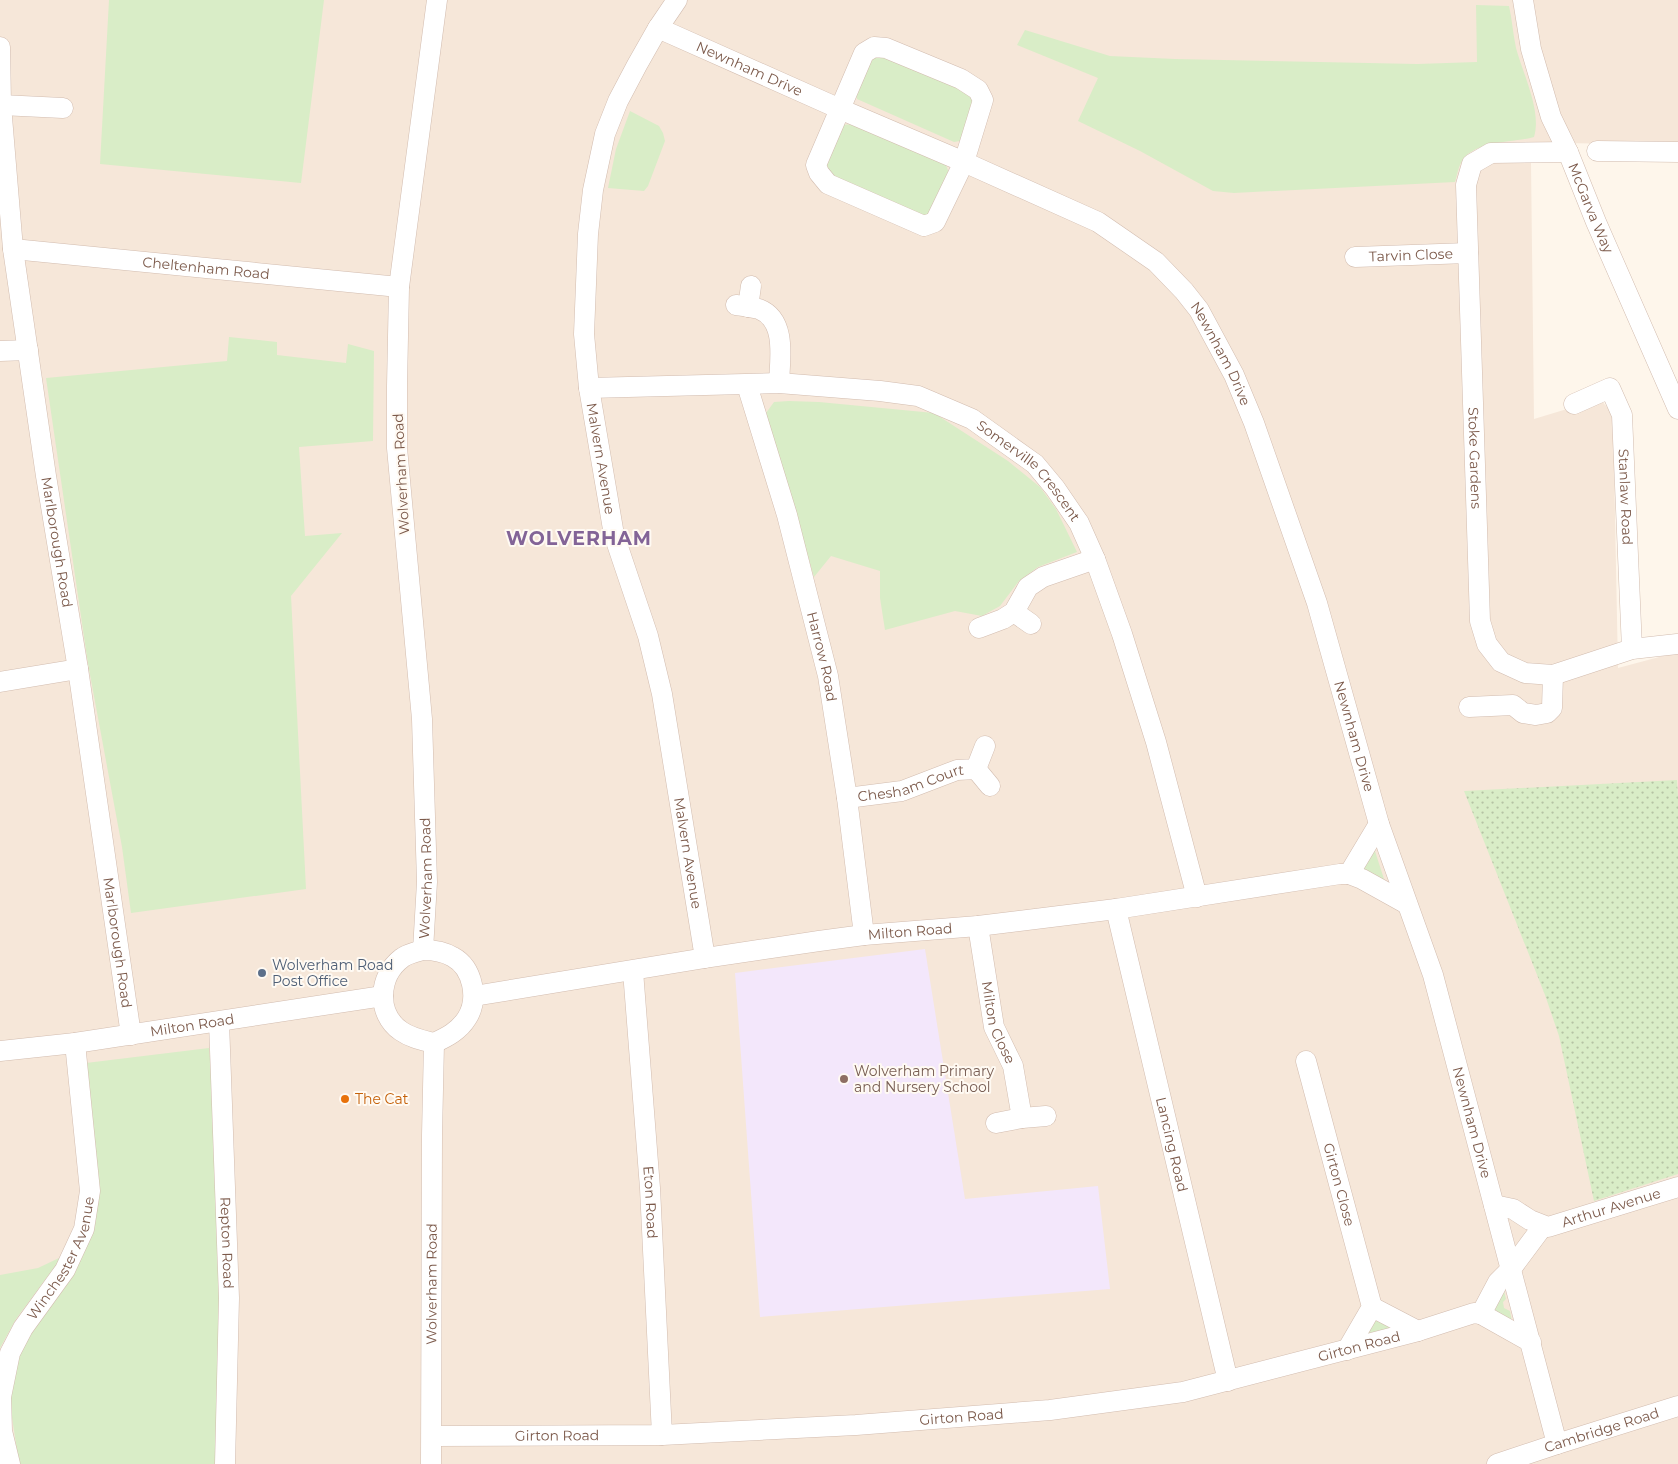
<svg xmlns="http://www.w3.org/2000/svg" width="1678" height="1464" font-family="Montserrat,sans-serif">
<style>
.residential{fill:#f6e7d9}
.education{fill:#f3e7fb}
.green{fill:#d9edc7}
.garden{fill:url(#garden-dots)}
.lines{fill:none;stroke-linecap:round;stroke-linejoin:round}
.minor-casing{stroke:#d2bcaf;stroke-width:21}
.minor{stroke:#fff;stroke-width:20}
.service-dot{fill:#5c6f8a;stroke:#fffaf3;stroke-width:2}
.education-dot{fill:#8d6e63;stroke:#fffaf3;stroke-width:2}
.food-dot{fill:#e8710a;stroke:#fffaf3;stroke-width:2}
.labels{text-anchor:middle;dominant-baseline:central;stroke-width:4;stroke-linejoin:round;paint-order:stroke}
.street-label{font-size:14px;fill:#7c5a4b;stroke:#fffaf3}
.service-label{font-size:14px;fill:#4e5e75;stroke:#fffaf3;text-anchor:start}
.education-label{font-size:14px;fill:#785e54;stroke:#fffaf3;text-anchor:start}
.food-label{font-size:14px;fill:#c56008;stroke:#fffaf3;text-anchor:start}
.district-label{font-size:19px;font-weight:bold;letter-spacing:1px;fill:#836497;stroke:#fffaf3}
</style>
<defs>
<pattern id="garden-dots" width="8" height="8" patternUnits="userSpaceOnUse" patternTransform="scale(1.25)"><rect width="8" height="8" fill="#d9edc7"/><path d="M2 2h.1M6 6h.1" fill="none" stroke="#b5c3a4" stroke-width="1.8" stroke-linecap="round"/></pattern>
</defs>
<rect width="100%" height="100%" fill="#fef6eb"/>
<path class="residential" d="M0,0H1678V145L1564,143L1531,163L1534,419L1600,399L1613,414L1618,668L1678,652V1464H0Z"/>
<path class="education" d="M925,949L965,1199L1098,1186L1110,1289L760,1317L735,973Z"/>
<path class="green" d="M109,0H324L301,183L100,164Z
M1476,5L1509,6C1512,19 1513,34 1516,48C1523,74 1542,111 1534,137C1514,143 1472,140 1461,163C1458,168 1457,176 1455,182L1234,193L1213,191L1140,151L1078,121L1098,78L1017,45L1025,30L1110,56L1175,59L1417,64L1477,62Z
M875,54L972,92L976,100L970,124L960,141L954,142L857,99C854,86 868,65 875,54Z
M630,111L659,126L663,133L665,141L648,186L644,191L608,188L616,149Z
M853,124L946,165L949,173L928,219L830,179L823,164L842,125Z
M229,337L277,342V355L346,363L348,344L374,351L373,441L299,447L305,536L342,533L291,596L306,889L131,913L122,847L88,664L46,378L227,361Z
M789,401L819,402L934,413L1008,461L1040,487L1056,509L1077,552L1038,567L1019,581L1000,606L982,616L955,611L885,630L880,598V571L831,556L814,577L766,413L774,402Z
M1373,845L1384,879L1381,882L1359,868Z
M209,1048L221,1176L218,1464H19L9,1397L25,1336L80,1258L86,1063Z
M59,1258V1261L16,1319L0,1348V1275L38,1268Z
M1503,1287L1506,1299L1503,1302L1504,1308L1510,1311L1512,1322L1489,1310Z
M1373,1315L1395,1328L1365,1336Z"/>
<path class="garden" d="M1677,780L1678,797V1174L1594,1201L1559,1036L1545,995L1464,791Z"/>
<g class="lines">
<defs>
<g id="minor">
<path id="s1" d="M677,0L658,28L637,65L618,101L605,134L593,190L588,234L584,334L589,388L614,535L648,636L662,694L705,958"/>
<path id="s2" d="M1523,0L1531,49L1551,117L1568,152L1596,222L1678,409"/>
<path id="s3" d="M658,28L840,109L864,53L874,47L886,48L961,79L978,90L983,100L964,162L1098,222L1156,262L1184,291L1199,310L1234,375L1254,423L1317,603L1379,824L1433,975L1557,1444"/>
<path id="s4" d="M0,47L1,105L13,249L46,476L78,669L131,1035"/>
<path d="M1,105L63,108"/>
<path d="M840,109L964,162L935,222L924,226L828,184L819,173L816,165Z"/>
<path d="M1597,151L1678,152"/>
<path id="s5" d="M1568,152L1491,153L1472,164L1466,185L1480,621L1487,644L1501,662L1525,673L1553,675L1632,649L1677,644"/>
<path id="s6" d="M13,249L399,287"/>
<path id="s7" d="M1355,257L1468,253"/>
<path d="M736,305C743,306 752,307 759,309C787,320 780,359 779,383"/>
<path d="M748,307L751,286"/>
<path d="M0,351L28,350"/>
<path id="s8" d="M747,385L787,515L828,676L847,798L864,935"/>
<path id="s9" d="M589,388L779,383L880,391L918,396L972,419L1035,464L1055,488L1079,523L1095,559L1122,634L1156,742L1197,897"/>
<path id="s10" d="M1574,404L1610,388L1622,415L1632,649"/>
<path d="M1014,612L1031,624"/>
<path d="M979,628L1003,619L1014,612L1028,587L1043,577L1095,559"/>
<path d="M0,682L78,669"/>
<path d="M1469,707L1513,705L1523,713L1536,715L1547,713L1552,708L1553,675"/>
<path d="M976,769L990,786"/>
<path id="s11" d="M847,798L902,791L957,770L976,769L985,746"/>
<path d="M1349,874L1362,879L1407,904"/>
<path id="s12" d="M1116,909L1228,1381"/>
<path id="s13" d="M978,926L994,1027L1013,1066L1022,1118L1046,1116"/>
<path id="s14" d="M423,950L427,882L422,719L397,448V386L399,287L437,0"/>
<path d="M423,950C434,950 443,951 453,957C473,968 479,999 467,1018C459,1031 447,1037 434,1043C422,1040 411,1038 401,1031C376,1014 378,976 402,958C407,954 416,952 423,950Z"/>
<path id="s15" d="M633,971L650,1188L662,1435"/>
<path id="s16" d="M474,996L705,958L819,941L864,935L978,926L1116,909L1340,874H1349L1379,824"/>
<path id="s17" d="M219,1022L229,1298L225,1464"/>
<path id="s18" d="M0,1051L75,1043L383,996"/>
<path id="s19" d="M1306,1061L1372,1307L1347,1350"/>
<path d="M996,1123L1022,1118"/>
<path id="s20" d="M1494,1205L1513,1209L1530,1220L1548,1227L1678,1187"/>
<path d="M1372,1307L1418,1331"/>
<path d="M1481,1314L1531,1342"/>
<path id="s21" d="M432,1436L662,1435L856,1425L1050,1410L1183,1392L1418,1331L1474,1313L1481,1314L1498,1282L1511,1269L1543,1226"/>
<path id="s22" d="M10,1464L2,1431L1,1397L10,1353L23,1328L65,1270L84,1229L90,1191L75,1043"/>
<path id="s23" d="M431,1464L432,1135L434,1043"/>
<path id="s24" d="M1497,1464L1557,1444L1678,1406"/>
</g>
</defs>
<use href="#minor" class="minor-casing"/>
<use href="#minor" class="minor"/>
</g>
<circle class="service-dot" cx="262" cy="973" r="5"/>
<circle class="education-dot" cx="844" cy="1079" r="5"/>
<circle class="food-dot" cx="345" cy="1099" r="5"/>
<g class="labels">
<g class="street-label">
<text stroke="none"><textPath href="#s3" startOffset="100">Newnham Drive</textPath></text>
<text stroke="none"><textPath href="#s2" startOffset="220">McGarva Way</textPath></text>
<text stroke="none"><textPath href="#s7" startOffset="56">Tarvin Close</textPath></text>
<text stroke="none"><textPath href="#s6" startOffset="194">Cheltenham Road</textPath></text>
<text stroke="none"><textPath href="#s3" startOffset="792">Newnham Drive</textPath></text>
<text stroke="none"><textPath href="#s5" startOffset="394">Stoke Gardens</textPath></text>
<text stroke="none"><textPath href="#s1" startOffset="480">Malvern Avenue</textPath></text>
<text stroke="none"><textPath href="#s9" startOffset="466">Somerville Crescent</textPath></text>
<text transform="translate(401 474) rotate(-93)">Wolverham Road</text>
<text stroke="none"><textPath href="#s10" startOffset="151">Stanlaw Road</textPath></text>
<text stroke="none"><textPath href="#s4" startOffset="499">Marlborough Road</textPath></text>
<text stroke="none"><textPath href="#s8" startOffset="282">Harrow Road</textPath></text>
<text stroke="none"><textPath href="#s3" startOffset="1198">Newnham Drive</textPath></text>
<text stroke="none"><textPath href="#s11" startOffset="66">Chesham Court</textPath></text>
<text stroke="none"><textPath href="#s1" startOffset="885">Malvern Avenue</textPath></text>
<text stroke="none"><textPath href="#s14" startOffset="72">Wolverham Road</textPath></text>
<text stroke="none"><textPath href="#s16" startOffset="441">Milton Road</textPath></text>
<text stroke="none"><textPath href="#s4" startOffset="904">Marlborough Road</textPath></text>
<text stroke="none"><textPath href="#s13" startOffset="99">Milton Close</textPath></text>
<text stroke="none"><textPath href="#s18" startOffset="194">Milton Road</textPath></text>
<text stroke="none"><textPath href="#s3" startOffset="1602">Newnham Drive</textPath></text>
<text stroke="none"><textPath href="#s12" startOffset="242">Lancing Road</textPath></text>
<text stroke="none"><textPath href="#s19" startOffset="128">Girton Close</textPath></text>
<text stroke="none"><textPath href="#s15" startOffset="232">Eton Road</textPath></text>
<text stroke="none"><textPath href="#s20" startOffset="125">Arthur Avenue</textPath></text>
<text stroke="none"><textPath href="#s17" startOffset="221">Repton Road</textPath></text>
<text stroke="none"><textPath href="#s22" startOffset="222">Winchester Avenue</textPath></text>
<text stroke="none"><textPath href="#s23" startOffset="180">Wolverham Road</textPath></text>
<text stroke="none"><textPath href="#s21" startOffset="935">Girton Road</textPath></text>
<text stroke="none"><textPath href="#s21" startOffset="530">Girton Road</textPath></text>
<text stroke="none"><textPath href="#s24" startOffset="110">Cambridge Road</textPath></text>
<text stroke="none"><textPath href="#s21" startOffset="125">Girton Road</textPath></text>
</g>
<g class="service-label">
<text x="272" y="965">Wolverham Road<tspan x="272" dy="16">Post Office</tspan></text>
</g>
<g class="education-label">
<text x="854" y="1071">Wolverham Primary<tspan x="854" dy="16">and Nursery School</tspan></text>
</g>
<g class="food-label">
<text x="355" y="1099">The Cat</text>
</g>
<g class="district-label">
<text x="579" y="538">WOLVERHAM</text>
</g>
</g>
</svg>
